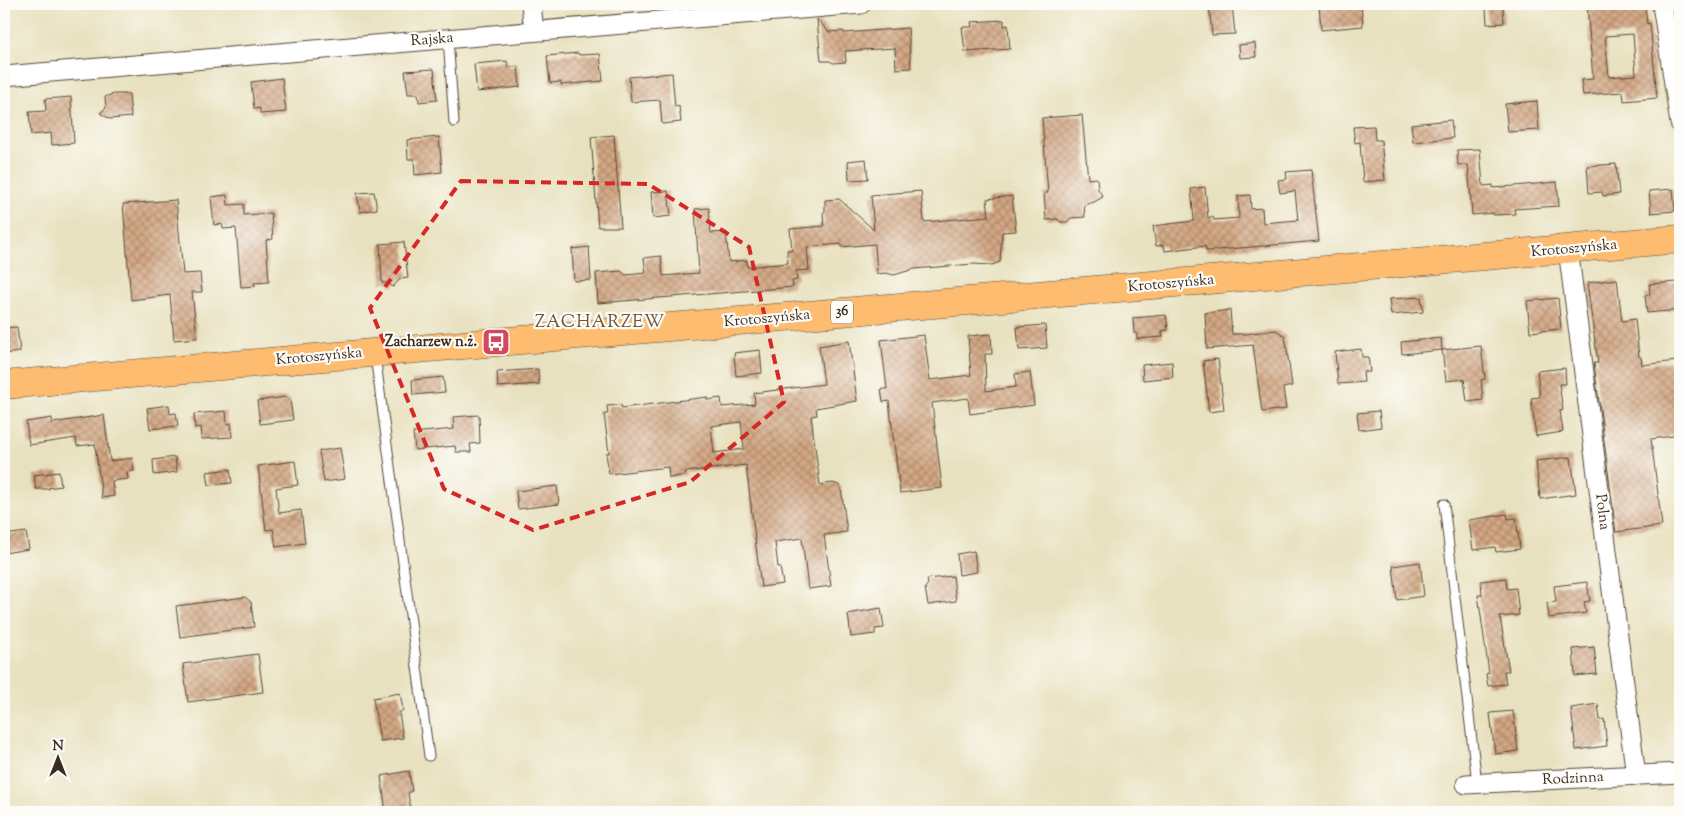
<svg xmlns="http://www.w3.org/2000/svg" width="1684" height="816" font-family="'Sorts Mill Goudy',serif">
<style>
.building{fill:url(#building-cross-hatch);fill-rule:evenodd}
.lines{fill:none;stroke-linecap:round;stroke-linejoin:round}
.service-casing{stroke:#554536;stroke-width:11}
.minor-casing{stroke:#554536;stroke-width:21}
.primary-casing{stroke:#554536;stroke-width:29}
.service{stroke:#fff;stroke-width:9}
.minor{stroke:#fff;stroke-width:19}
.primary{stroke:#fdbc70;stroke-width:28}
.marked{fill:none;stroke:#d62828;stroke-width:4;stroke-dasharray:10 6;stroke-linejoin:round}
.labels{text-anchor:middle;dominant-baseline:central;stroke-width:4.5;stroke-linejoin:round;paint-order:stroke}
.shield{fill:#fdfcf7;stroke:#75695f;stroke-width:1}
.shield-label{font-size:14px;font-weight:bold;fill:#3b2a1e}
.street-label{font-size:15px;fill:#3b2a1e;stroke:#fdfcf7}
.poi-label{font-size:15px;font-weight:bold;fill:#3b2a1e;stroke:#fdfcf7;text-anchor:end}
.quarter-label{font-size:18px;letter-spacing:1px;fill:#705641;stroke:#fdfcf7}
</style>
<defs>
<pattern id="building-cross-hatch" width="8" height="8" patternUnits="userSpaceOnUse" patternTransform="scale(1.25)"><rect width="8" height="8" fill="#d3a783"/><path d="M0 0l8 8M0 8l8-8" fill="none" stroke="#ac886b"/></pattern>
</defs>
<rect width="100%" height="100%" fill="#fdfcf7"/>
<filter id="ink" filterUnits="userSpaceOnUse"><feTurbulence type="fractalNoise" baseFrequency=".02" numOctaves="2"/><feDisplacementMap in="SourceGraphic" scale="10" xChannelSelector="R" yChannelSelector="G"/><feConvolveMatrix kernelMatrix="1 2 1 2 8 2 1 2 1" color-interpolation-filters="sRGB"/></filter>
<filter id="wash" filterUnits="userSpaceOnUse"><feTurbulence type="fractalNoise" baseFrequency=".0096" numOctaves="4" result="noise"/><feDisplacementMap in="SourceGraphic" scale="20" xChannelSelector="R" yChannelSelector="G"/><feGaussianBlur stdDeviation="1.12" result="paint"/><feColorMatrix in="noise" values="0 0 0 0 0 0 0 0 0 0 0 0 0 0 0 0 0 1.4 0 .05"/><feComposite in="paint" operator="in"/></filter>
<g filter="url(#wash)">
<rect width="100%" height="100%" fill="#e8e1bf"/>
<g id="blocks">
<path class="building" d="M1209,4H1232L1235,34L1212,35Z
M1319,4H1361L1363,26L1321,30Z
M1587,4H1645L1647,24L1650,23L1657,98L1624,101L1623,92L1583,95L1581,80L1593,79ZM1633,34L1636,75L1609,77L1605,36Z
M1503,7L1504,23L1487,24L1486,8Z
M817,19L829,32L843,31L844,33L908,28L911,68L896,69L895,48L845,51L846,62L833,63L830,61H821Z
M1004,20V26L1008,25L1010,49L965,52L962,27H972L971,22Z
M1255,43L1256,57L1240,58L1239,45Z
M578,53L579,55L600,54L603,81L561,85V82L550,83L547,56Z
M507,61L508,67L518,66L520,87L477,92L474,64Z
M434,69L437,100L419,102L418,94H408L405,71Z
M672,73L675,107L679,106L681,122L662,124L660,100L631,102L629,77Z
M282,78L286,112L260,114V108L254,109L251,82Z
M113,94H129L131,117L110,119L100,113L106,108L105,97Z
M71,97L74,143L52,145L51,133L31,135L29,112L46,111L45,99Z
M1537,101L1539,130L1508,132L1505,104Z
M1082,115L1088,179L1097,178L1098,189L1103,197L1094,202L1084,205L1085,217L1071,218L1067,222H1061L1057,219L1046,220L1044,193H1048L1042,118Z
M1451,120L1453,138L1413,142L1411,124Z
M1374,126L1375,140H1381L1385,180L1363,182L1360,142L1355,143L1353,127Z
M614,135L621,227H598L591,137Z
M439,137L442,172L415,175L414,159H408L407,140Z
M1480,149L1483,186L1493,185V188L1557,182L1559,206L1514,209L1515,214L1494,215L1493,213L1472,215L1468,165H1458L1457,150Z
M866,159L868,179L849,180L848,161Z
M1616,164L1619,194L1603,196L1602,192L1589,193L1587,166Z
M1311,170L1319,241L1206,251L1205,246L1165,251L1164,245L1156,246L1153,226L1194,221L1191,189L1205,187L1208,218L1213,216L1214,220L1239,218L1238,196L1250,195L1251,209L1262,208L1263,223L1298,220L1295,191L1280,193L1278,180L1287,179L1286,172Z
M1673,189L1675,211L1651,213L1649,191Z
M668,191L671,216L653,218L651,192Z
M921,191L924,222L989,216L987,199L1012,196L1016,231L1002,232L1000,262L992,265L973,264L914,269L894,275L886,273L877,274L875,244L841,247V244L807,247L809,270L796,271L797,280L792,281L793,287L598,303L596,273L621,271L626,275L646,273L644,258L661,256L663,276L699,273L695,209L709,208L711,233L726,232L729,262L747,260V267L788,263L787,250H792L790,229L824,226L823,213L825,211V200L839,199L874,230L871,195Z
M374,192L377,209L360,212L357,193Z
M227,195L228,205L244,204V215L271,213L273,239L266,240L269,282L254,283L255,286L241,287L236,228L223,229L222,224L214,225L211,197Z
M176,200L183,274L200,273L202,292H192L197,338L174,340L170,295L131,300L123,204Z
M404,242L408,278L400,279L393,287L388,283H382L380,244Z
M589,247L591,280L574,281L572,249Z
M1617,279L1622,321L1635,319L1639,357H1641L1642,365L1677,361L1678,372H1680V435L1651,439L1662,526L1616,532L1594,363H1598L1587,283Z
M1678,282L1680,310L1647,313L1645,295L1650,294L1649,284Z
M1421,297L1423,312L1391,315L1389,299Z
M1558,298L1561,329L1530,332L1527,301Z
M1230,310L1232,334H1245L1276,330L1285,336L1292,386L1283,388L1286,409L1262,412L1253,345L1207,349L1205,313Z
M1166,315L1168,330L1162,331L1163,337L1137,339V333H1134L1133,318Z
M1045,325L1047,348L1019,350L1017,327Z
M17,327L20,352L4,354V328Z
M991,334L992,354H985L986,391L1016,387L1015,374L1030,372L1034,405L970,414L968,398L932,403L942,488L900,493L889,401L883,402L881,389H887L881,340L924,335L930,380L971,375L968,336Z
M1441,338L1442,350L1402,354L1401,342Z
M849,341L857,401L816,408L817,415L811,416L820,485L833,483L839,485L841,488L847,532L824,535L831,586L808,589L802,538L775,542L778,567H780L783,584L761,587L746,465L685,472L686,475L669,478L668,467L609,474L606,453H609L604,414H608L607,406L621,405L622,408L707,397V400L721,398L722,407L755,404L754,393L824,384L819,346ZM741,422L744,449L714,453L711,426Z
M1481,346L1485,379L1481,380L1483,400L1467,402L1464,379L1446,381L1442,350Z
M1361,349L1362,357H1368L1370,372H1363L1364,382L1338,384L1335,352Z
M760,350L762,373L736,376L734,353Z
M1218,359L1224,410L1209,412L1203,361Z
M1172,362L1173,377L1143,380L1142,365Z
M1565,368L1566,384H1559L1563,410L1560,411L1563,432L1536,436L1531,398L1540,397L1537,371Z
M538,369L539,384L498,387L497,372Z
M443,377L445,392L413,395L412,380Z
M285,397L290,400L293,420L260,424L257,401Z
M169,405L170,414L176,413L178,426L150,429L147,408Z
M226,411L227,424L231,423L232,437L202,439L201,427L195,428L194,414Z
M1379,411L1381,427L1359,430L1357,413Z
M104,415L110,461L132,458L134,471L127,472L128,479L112,481L114,496L102,498L95,444L77,446L76,438L29,445L26,422L52,418V423Z
M479,415L480,443L470,444L471,452H456L455,446L415,450L413,433L454,429L453,417Z
M340,448L345,479L324,482L319,451Z
M175,457L177,472L154,475L153,460Z
M1571,457L1576,494L1540,499L1536,461Z
M295,461L298,485L276,488L279,513L301,510L305,543L276,547L273,529L266,530L258,466Z
M230,469L232,483L209,485L207,472Z
M59,472L61,486L48,488L49,489H36L34,475Z
M557,486L559,504L518,509L516,491Z
M1507,514L1508,519L1516,518L1520,549L1496,552L1495,547L1473,550L1469,520Z
M26,532L29,549L4,553V535Z
M974,551L977,572L959,575L957,554Z
M1420,562L1424,596L1397,600L1393,566Z
M953,576L956,601L928,605L925,588L928,584L927,579Z
M1506,578L1507,589L1516,588L1519,615L1500,617L1509,671H1504L1506,684L1488,686L1486,674L1489,673L1478,595H1482L1481,581Z
M1587,582L1590,601L1584,602L1586,613L1549,618L1547,603L1556,602L1554,586Z
M245,597L251,602L254,627L180,637L176,606Z
M881,608L884,628L875,629V634L851,637L848,614Z
M1594,647L1597,674L1575,676L1573,649Z
M258,654L263,692L188,702L183,664Z
M400,693L403,710L399,713L403,738L380,741L373,698Z
M1598,704L1600,720L1604,719L1607,746L1576,750L1571,708Z
M1513,711L1518,751L1495,754L1490,713Z
M409,771L412,791L408,793L411,812H386L381,776Z"/>
</g>
</g>
<g filter="url(#ink)">
<use href="#blocks" fill-opacity="0" stroke="#554536" stroke-width="1"/>
<g class="lines">
<defs>
<path id="service" d="M448,38L454,122
M375,355L429,756
M1444,504L1477,783"/>
<path id="minor" d="M531,4L534,31
M1662,4L1680,123
M4,76L861,4
M1568,249L1636,776
M1466,784L1680,773"/>
<path id="primary" d="M4,385L1680,239"/>
</defs>
<use href="#service" class="service-casing"/>
<use href="#minor" class="minor-casing"/>
<use href="#primary" class="primary-casing"/>
<use href="#service" class="service"/>
<use href="#minor" class="minor"/>
<use href="#primary" class="primary"/>
</g>
</g>
<path class="marked" d="M461,181L648,184L749,247L784,402L690,482L533,530L444,489L370,308Z"/>
<defs>
<symbol id="bus-square" viewBox="-11 -11 22 22"><rect x="-9" y="-9" width="18" height="18" rx="4" fill="#d1495b" stroke="#fdfcf7"/><path d="M-5-6H5V4H4V6H2V4H-2V6H-4V4H-5ZM-3.5-4V0h7V-4ZM-3.5 1.2v1.5H-2V1.2ZM2 1.2v1.5H3.5V1.2Z" fill="#fff"/></symbol>
</defs>
<g fill-rule="evenodd">
<use href="#bus-square" x="480" y="326" width="32" height="32"/>
</g>
<g class="labels">
<rect class="shield" x="831" y="300.5" width="22" height="23" rx="4"/>
<g class="shield-label">
<text x="842" y="312">36</text>
</g>
<g class="street-label">
<text transform="translate(432 40) rotate(-5)">Rajska</text>
<text transform="translate(1574 249) rotate(-5)">Krotoszyńska</text>
<text transform="translate(1171 284) rotate(-5)">Krotoszyńska</text>
<text transform="translate(767 319) rotate(-5)">Krotoszyńska</text>
<text transform="translate(319 357) rotate(-5)">Krotoszyńska</text>
<text transform="translate(1602 512) rotate(83)">Polna</text>
<text transform="translate(1573 779) rotate(-3)">Rodzinna</text>
</g>
<g class="poi-label">
<text x="477" y="342">Zacharzew n.ż.</text>
</g>
<g class="quarter-label">
<text x="600" y="323">ZACHARZEW</text>
</g>
</g>
<rect width="1684" height="816" fill="none" stroke="#fdfcf7" stroke-width="20"/>
<g transform="translate(58 758)" stroke="#fdfcf7" stroke-width="4" paint-order="stroke">
<path d="M0-4L9 19L0 12L-9 19Z" fill="#3b2a1e"/>
<text y="-8" font-size="14" font-weight="bold" text-anchor="middle" fill="#3b2a1e">N</text>
</g>
</svg>
